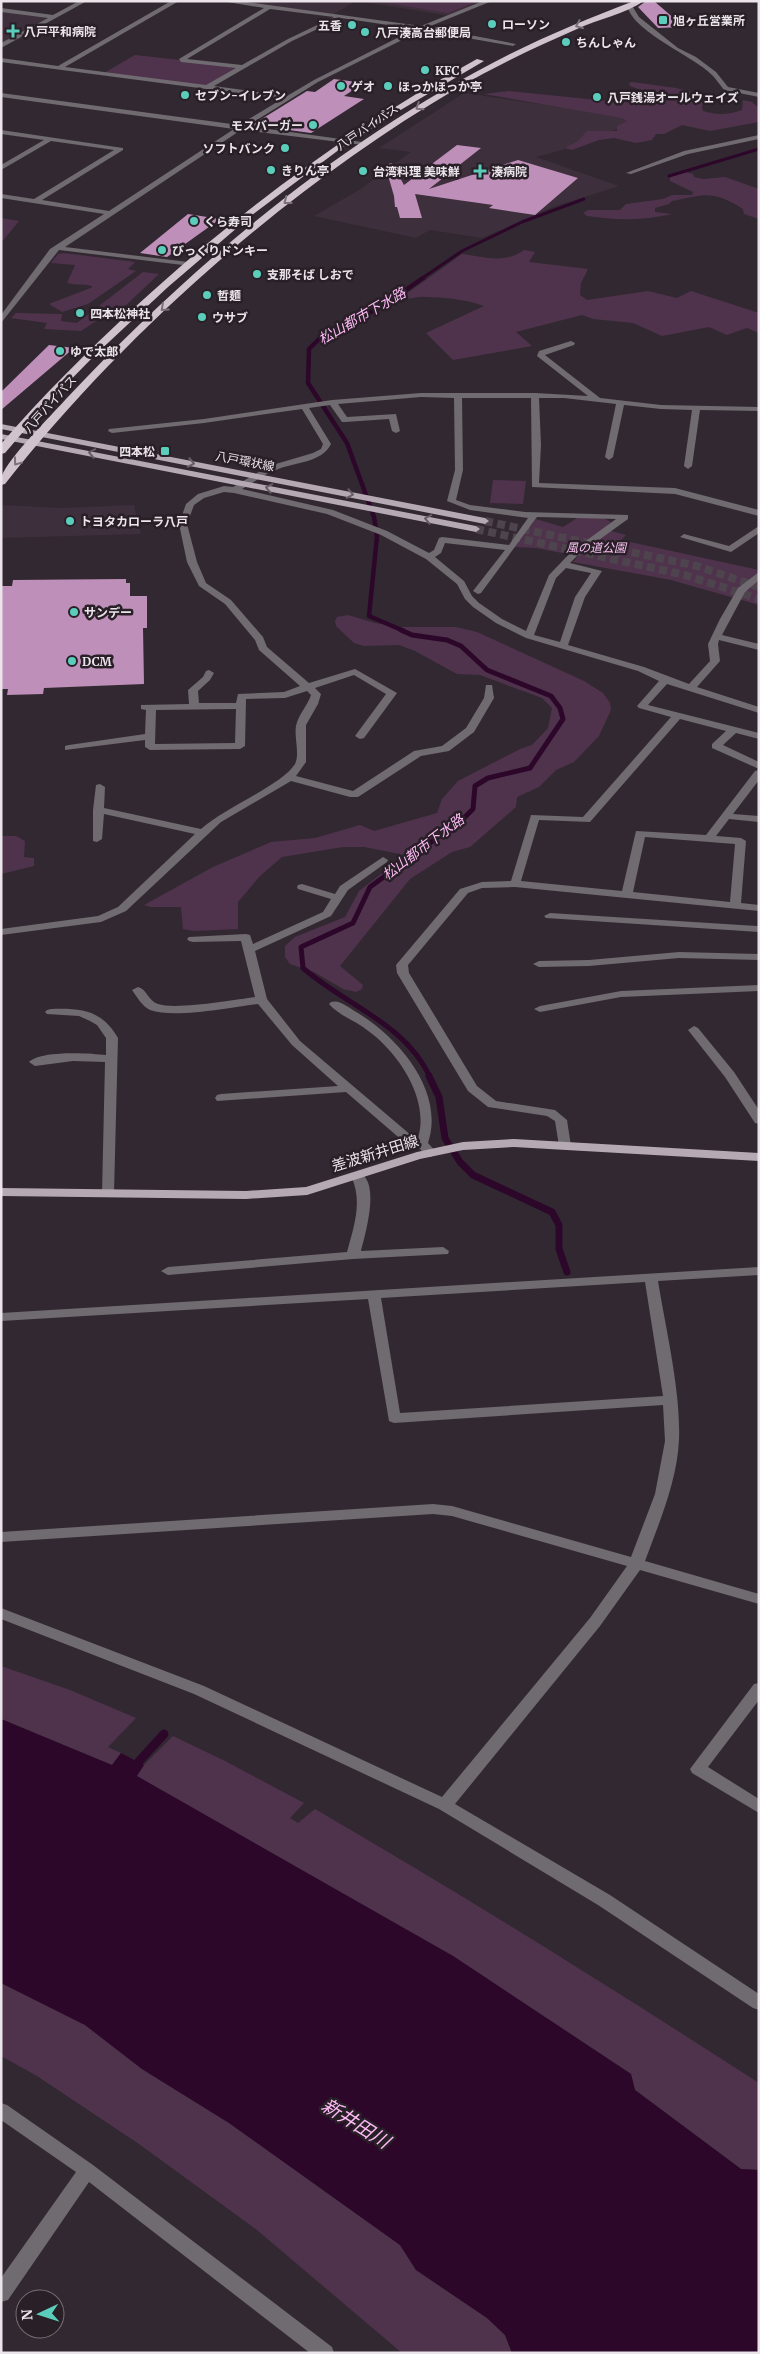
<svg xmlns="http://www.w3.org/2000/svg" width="760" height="2354" font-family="Merriweather,'Noto Sans JP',serif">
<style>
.built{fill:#3e2f3c}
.green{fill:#4f334c}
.water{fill:#2c072a}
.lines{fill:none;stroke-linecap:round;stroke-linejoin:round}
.stream-far4{stroke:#2c072a;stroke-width:3}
.stream-far3{stroke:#2c072a;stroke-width:4.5}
.stream-far2{stroke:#2c072a;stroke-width:5}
.stream-far1{stroke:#2c072a;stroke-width:7}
.stream{stroke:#2c072a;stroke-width:9}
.building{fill:#be8fb8}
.major-tunnel{stroke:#4e444d;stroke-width:8;stroke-dasharray:8 4.5;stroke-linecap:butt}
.minor{fill:#706b70;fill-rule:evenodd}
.major{fill:#b5aab3;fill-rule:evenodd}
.highway{fill:#d0c3ce;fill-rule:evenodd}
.oneway{stroke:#7c717a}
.oneway2{stroke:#675e66}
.poi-dot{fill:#5bcebb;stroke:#281f27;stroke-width:2}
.labels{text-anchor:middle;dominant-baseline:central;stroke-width:5;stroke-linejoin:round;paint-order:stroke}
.far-poi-label{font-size:12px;font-weight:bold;fill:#ebe4ea;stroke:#281f27;text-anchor:start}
.far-street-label{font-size:12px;fill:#ebe4ea;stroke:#281f27}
.far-park-label{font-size:12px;font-style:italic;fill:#fac3f3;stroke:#281f27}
.far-water-label{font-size:14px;font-style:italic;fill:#febaf6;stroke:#281f27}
.street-label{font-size:15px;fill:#ebe4ea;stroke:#281f27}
.near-water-label{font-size:19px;font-style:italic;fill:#febaf6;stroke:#281f27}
</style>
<rect width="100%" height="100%" fill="#322831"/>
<path class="built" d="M226,1H356L332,15Z
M358,1H489L451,16Z
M1,12L47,18L1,43Z
M464,93L643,119L562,150L536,157L619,186L553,207L482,238L430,230L416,238L314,216L359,190L411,152L379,148Z
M2,505L60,508L134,505L141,534L1,538Z"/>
<path class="green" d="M375,1H478L448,13Z
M135,55L242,67L208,87L104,73Z
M632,82L676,88L716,98L703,104L702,107L703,111C717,115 728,115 742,110L743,100L752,102L759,108V122L710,131L682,125L664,134H656L652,140L636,143L614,138L599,140L572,150L565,148L578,141L587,131H617V126L627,121L622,118L484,94L509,91L617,102L656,100L655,95L630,86L629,83Z
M686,172L693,174L694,177L703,179L725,177L759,189V219L744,214L743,209C713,190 706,194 672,201L669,204L655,208V212L672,214C643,221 616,220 587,216L583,213L588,210H620L626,204L663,199L672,195H692L693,192L670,181V177Z
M1,218L19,221L1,243Z
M524,250L535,252L529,262L588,269L581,283L580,295L587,300L648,291L677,298L691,291L759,313V333L747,328L727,335L709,327L662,336L633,323L593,319L582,315L516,332L532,346L453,360L426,333L484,306C469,300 443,297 426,297C417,296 409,300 399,299L462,254C484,257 505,264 524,250Z
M64,253L135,262L128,269L136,271L88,304L62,312L49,304L93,287C86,283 76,286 67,283L75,265L51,263L58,254Z
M143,272L159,274L123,308L110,316L99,319L81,331L44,329L47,323L11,318L16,313L62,314L61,321L77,323Z
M493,480L526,481L523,504L490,503Z
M577,518H603L611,522L604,529L626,535L621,540L759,570V605L671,580L573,562L578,556L536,548L515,547L536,519L563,527Z
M348,615L375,623L401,627H456L477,632L584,681L603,693L610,703L611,710L599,736L574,762L556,770L539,787L517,797L516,807L470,847L452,852L410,879L340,966L363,985L362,989L356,992L343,989L314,972L290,964L285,957V946L295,937L345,917L359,891L399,860L400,854L364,847H343L282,857L260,876L238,902V929L194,931L183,929L181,907H150L144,905L213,867L271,842L315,838L360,825L374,831L437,813L442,799L458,781L520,749L532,745L548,728L552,708L542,698L480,675L457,674L415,651L399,645L364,646L354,643L336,626L335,621L337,617Z
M1,836H16L25,841L24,857L34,858V866L1,874Z
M1,1666L70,1690L136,1718L108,1747L121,1753L112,1765L1,1719Z
M173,1736L225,1761L304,1803L290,1818L298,1823L315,1809C465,1896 613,1989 759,2083V2170L741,2169L635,2090L631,2074L453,1956L136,1776L144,1765Z
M1,1983L85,2025L142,2069L229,2123L400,2245L416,2270L487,2318L505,2335L512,2353H402L257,2230L139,2144L37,2076L1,2056Z"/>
<path class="water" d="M1,1719L112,1765L121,1753L144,1765L137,1776L453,1956L631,2074L635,2090L741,2169L759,2170V2353H512L505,2335L487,2318L416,2270L400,2245L229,2123L142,2069L85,2025L1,1983Z"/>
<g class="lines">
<path class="stream-far4" d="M669,176L759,149
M421,279L462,251L522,222L584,199"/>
<path class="stream-far3" d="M404,631L369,616L377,536L374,517L347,443L308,383L309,349L322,336L381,307L423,278"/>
<path class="stream-far2" d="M401,630L412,635L447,640L461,646L487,670L551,696L560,708L563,719L530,768L488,778L475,786L473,809L464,818L370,887L353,923L301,947L303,968C345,1005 405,1023 430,1077"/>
<path class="stream-far1" d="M429,1076L439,1097L445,1138L460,1162L473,1175L552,1212L559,1225V1249L567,1272"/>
<path class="stream" d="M133,1768L164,1734"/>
</g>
<path class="building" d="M646,1H654L684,27L658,28L638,7Z
M334,79L364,83L344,96L364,99L311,133L252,125L307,91L315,92Z
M457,145L481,148L429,189L518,160L578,178L535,215L489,208L493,205L415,194L422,218H400L397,207H395L394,196L385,165L392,163L404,185Z
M188,214L220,219L167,257L140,253Z
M49,345L74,348L1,410V392Z
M126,579V583H130V596H147V628H143L144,684L44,688L43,694L7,695L8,689H1V586H12L13,580Z"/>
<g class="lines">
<path class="major-tunnel" d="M485,521L697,566L759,587
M476,529L685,575L759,599"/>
<path class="minor" d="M79,1H87L1,48V43L48,18L1,12V8L53,15Z
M171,1H179L65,67L206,85L236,68L181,62L179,59L264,8L221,1H240L421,26L483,1H492L428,27L516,44L513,46L422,30L318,82L247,126L362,142L364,143V145L241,130L65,247L188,262H191V266L59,250L1,323V315L50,249L104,214L1,198V194L34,199L114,150L51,141L1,170V165L44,140L1,134V130L123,148V150L42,200L109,211L234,129L1,97V93L239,125L282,99L1,62V58L58,66ZM270,9L334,17L288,39L242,65L187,59ZM341,18L415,29L314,80L287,96L214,86L292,41Z
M627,4H631L639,17L678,48L696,57L716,72L728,87L759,93V97L724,90C720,85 716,79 712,75C694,56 630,31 627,4Z
M759,135V139L688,154L631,174L626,173L684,151Z
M571,341L575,343L574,345L545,355L600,398L661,405L759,407V411L700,410L692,466L688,469L684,466L692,410L661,409L624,405L613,457L609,460L605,457L616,404L564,398H539L541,445L539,483L675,488L759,510V516L675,494L532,487L531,398H462L463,470L456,500L470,505L525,512L628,515V519L578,555L570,563L602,571L585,597L568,645L644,667L689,684L710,661L708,644L720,619L738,588L759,572V580L745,592L722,635L759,644V650L719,640L718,644L720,661L697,687L759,707V713L667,684L648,705L759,733V739L736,733L723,745L759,762V769L712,748V744L726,731L680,719L590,822L539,820L521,881L622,891L636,831L706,835L755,771L759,770V780L733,814L759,816V822L729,819L716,836L741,838L746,841L741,903L759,905V911L515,887L482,888L468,893L408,965L409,973L477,1086L496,1101L555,1110L567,1120L571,1146L569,1149H561L559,1146L555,1121L547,1116L488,1107L468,1091L397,973L396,965L460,889L482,882L511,881L531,815L583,817L671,717L639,708L637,706L659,681L638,671L526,638L496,623L473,607L465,599L457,584L426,559L381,535L327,514L234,493L224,492L204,498L194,505L187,524L197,562L206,583L231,600L263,637L267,647L309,683L355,669L397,693L364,738L360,739L355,736L386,694L354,675L315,688L321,694L318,704L306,725V762L296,776L353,791L414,751L442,746L466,728L484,698L486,685H492L494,698L474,732L449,751L421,756L358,797H350L291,781L221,822L126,911L101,922L1,935V929L98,916L118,907L195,834L104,814L102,839L97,842L93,841V810L96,785L100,784L105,787L104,808L201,829C224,808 282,785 295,764C300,754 294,737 296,726C298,715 308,705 311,695L307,691L285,698L246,699L245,746L240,749L150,750L145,747V740L65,750V746L69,745L145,734L146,710L141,709V705L189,704L188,690L203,677L206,671L209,670L214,673L210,680L198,691L199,703H236L238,694L284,692L300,686L259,650L255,640L225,604L199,586L187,562L179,524L186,504L198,494L224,486L233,487L269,466L313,453L321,449L323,444L302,409L204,423L112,433L108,431L109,429L204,419L332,400L421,393H535L588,396L537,356L539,351ZM421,397L454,398L455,470L447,501L470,510L528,518L509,545L442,537L439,538L434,550L429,553L387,531L333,510L242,489C253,483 264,474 276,470C294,462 322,463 331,444L309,408L330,405L342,422H345L389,419L392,431L396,433L400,431L396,414L347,417L338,404ZM537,517L616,519L572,551L549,575L526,631L502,619L479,603L472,596L464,581L435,557L441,553L445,543L505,550L473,591L478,594L481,593ZM566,568L591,573L575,597L560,642L534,635L556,578ZM236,709L235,743L155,744L156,710ZM645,837L735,844L730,902L633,892Z
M759,526V533L731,552L680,537L684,534L729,546Z
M383,857L388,860L387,862L348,890L331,916L255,951L267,999L300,1041L412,1136L418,1138C430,1099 398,1052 367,1030C356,1021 338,1015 329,1004L331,1002C340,999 350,1009 358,1013C400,1039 445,1092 428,1143L437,1153L431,1157L427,1156L418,1147L404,1142L346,1092L217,1101L215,1098L217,1095L221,1094L338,1086L292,1045L258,1004C231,1007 175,1019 150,1010C142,1006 137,997 132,990L138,987C147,989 148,1001 158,1004C175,1010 234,1000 255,997L241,941L193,942L189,941L187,939L189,937L246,934L250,935L253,944L323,912L331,899L298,889L297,887L298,885L302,884L335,894L340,886Z
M550,913L757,926H759V932L546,918L544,916Z
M679,952L759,954V960L679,958L589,966L539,967L533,964L539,961L589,960Z
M759,985V991L621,997L540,1012L534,1009L540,1006L621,991Z
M51,1009C81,1008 102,1010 118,1038L114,1193L112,1196H104L102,1193L105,1062L73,1061L35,1066L29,1062C41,1050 89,1053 106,1055V1038L97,1025L90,1021L79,1016L47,1014L45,1012L47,1010Z
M694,1026L698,1028L734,1072L759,1110V1124L755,1123L725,1077L688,1030Z
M357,1172C382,1178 365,1235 361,1251L443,1247L449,1251L448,1254L353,1259L168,1275L161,1271L168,1267L347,1252C354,1226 363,1201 351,1176Z
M759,1267V1275L658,1281C666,1330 681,1392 679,1440C677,1482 659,1523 645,1561L759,1594V1604L640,1570L600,1626L455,1804L610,1895L759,1994V2010L753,2008L598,1905L439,1809L194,1694L1,1619V1608L204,1686L442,1797L590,1618L627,1566L452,1516L433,1514L1,1542V1532L433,1504L452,1506L631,1557L655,1494L665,1441L663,1405L394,1423L389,1421L368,1299L1,1321V1313ZM645,1282L663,1396L400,1413L381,1298Z
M759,1683V1700L708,1767L759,1799V1813L692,1773L690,1769L754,1684Z
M1,2103L7,2105L93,2165L332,2347L334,2353H310L89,2182L8,2300L1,2302V2278L76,2172L1,2120Z"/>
<path class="major" d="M1,424L485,518L489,521L485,524L1,429Z
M1,434L476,526L480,529L476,532L1,439Z
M514,1139L759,1153V1161L514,1147L463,1150L420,1159L307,1195L246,1199L1,1196V1188L246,1191L306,1187L417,1152L463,1142Z"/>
<path class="highway" d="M634,1H644C625,14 598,19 577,29C536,47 495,66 456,89C290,186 124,333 5,484L1,485C1,481 1,477 3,473C15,451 48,419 66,399C194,263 343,138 510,54C550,34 592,17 634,1Z
M477,59L484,61L387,118L340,149L252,215L168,287L95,355L48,403L5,453L1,454V444C42,396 87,352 133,309C238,212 351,128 477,59Z"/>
</g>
<defs><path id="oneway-chevron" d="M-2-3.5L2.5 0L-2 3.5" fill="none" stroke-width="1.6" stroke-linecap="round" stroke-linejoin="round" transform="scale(1.25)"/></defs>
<g class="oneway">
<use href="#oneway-chevron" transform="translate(579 25) rotate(158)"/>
<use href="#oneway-chevron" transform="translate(419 107) rotate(147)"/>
<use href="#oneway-chevron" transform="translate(287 201) rotate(142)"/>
<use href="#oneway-chevron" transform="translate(164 308) rotate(138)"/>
<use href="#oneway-chevron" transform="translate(17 462) rotate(127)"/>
</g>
<g class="oneway2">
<use href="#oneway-chevron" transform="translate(92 453) rotate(-169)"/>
<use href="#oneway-chevron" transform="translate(191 463) rotate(11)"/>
<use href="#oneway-chevron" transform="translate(269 488) rotate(-169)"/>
<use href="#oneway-chevron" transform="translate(350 494) rotate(11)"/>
<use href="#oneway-chevron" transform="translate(428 519) rotate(-169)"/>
</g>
<g class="poi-dot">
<rect x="658" y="15" width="10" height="10" rx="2.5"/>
<circle cx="492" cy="24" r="5"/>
<circle cx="352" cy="25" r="5"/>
<path d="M10.5 23.5h5v5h5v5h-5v5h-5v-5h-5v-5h5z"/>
<circle cx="365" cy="32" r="5"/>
<circle cx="566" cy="42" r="5"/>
<circle cx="425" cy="70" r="5"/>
<circle cx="341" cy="86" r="5"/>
<circle cx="388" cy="86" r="5"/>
<circle cx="185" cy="95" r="5"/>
<circle cx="597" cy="97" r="5"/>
<circle cx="313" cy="125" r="5"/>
<circle cx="285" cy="148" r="5"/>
<circle cx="271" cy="170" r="5"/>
<circle cx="363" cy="171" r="5"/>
<path d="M477.5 163.5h5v5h5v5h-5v5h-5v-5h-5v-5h5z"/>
<circle cx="194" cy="221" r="5"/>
<circle cx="162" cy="250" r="5"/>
<circle cx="257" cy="274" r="5"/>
<circle cx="207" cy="295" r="5"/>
<circle cx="80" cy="313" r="5"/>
<circle cx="202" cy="317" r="5"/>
<circle cx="60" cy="351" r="5"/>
<rect x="160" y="446" width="10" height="10" rx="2.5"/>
<circle cx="70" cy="521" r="5"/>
<circle cx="74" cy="612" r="5"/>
<circle cx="72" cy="661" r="5"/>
</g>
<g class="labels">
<g class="far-poi-label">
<text x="673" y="20">旭ヶ丘営業所</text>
<text x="502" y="24">ローソン</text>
<text x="342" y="25" text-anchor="end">五香</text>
<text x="24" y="31">八戸平和病院</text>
<text x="375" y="32">八戸湊高台郵便局</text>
<text x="576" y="42">ちんしゃん</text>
<text x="435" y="70">KFC</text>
<text x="351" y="86">ゲオ</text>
<text x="398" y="86">ほっかほっか亭</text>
<text x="195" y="95">セブン-イレブン</text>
<text x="607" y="97">八戸銭湯オールウェイズ</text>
<text x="303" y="125" text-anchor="end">モスバーガー</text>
<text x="275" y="148" text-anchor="end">ソフトバンク</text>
<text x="281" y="170">きりん亭</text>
<text x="373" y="171">台湾料理 美味鮮</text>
<text x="491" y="171">湊病院</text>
<text x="204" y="221">くら寿司</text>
<text x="172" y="250">びっくりドンキー</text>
<text x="267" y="274">支那そば しおで</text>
<text x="217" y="295">哲麺</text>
<text x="90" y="313">四本松神社</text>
<text x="212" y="317">ウサブ</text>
<text x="70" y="351">ゆで太郎</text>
<text x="155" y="451" text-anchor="end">四本松</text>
<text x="80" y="521">トヨタカローラ八戸</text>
<text x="84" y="612">サンデー</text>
<text x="82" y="661">DCM</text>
</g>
<g class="far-street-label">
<text transform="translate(367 127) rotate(-34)">八戸バイパス</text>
<text transform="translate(50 404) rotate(-48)">八戸バイパス</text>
<text transform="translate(245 461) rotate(11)">八戸環状線</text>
</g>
<g class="far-park-label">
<text x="596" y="547">風の道公園</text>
</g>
<g class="far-water-label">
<text transform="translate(362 316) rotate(-30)">松山都市下水路</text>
<text transform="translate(423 847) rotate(-37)">松山都市下水路</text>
</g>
<g class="street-label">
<text transform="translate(375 1153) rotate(-17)">差波新井田線</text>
</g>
<g class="near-water-label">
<text transform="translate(356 2123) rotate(32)">新井田川</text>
</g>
</g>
<rect width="760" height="2354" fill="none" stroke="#ebe4ea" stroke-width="5"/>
<g transform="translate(40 2314) rotate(266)"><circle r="24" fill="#281f27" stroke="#766e75"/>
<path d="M0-4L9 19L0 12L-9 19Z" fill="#5bcebb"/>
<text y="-8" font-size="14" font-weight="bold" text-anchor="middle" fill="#ebe4ea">N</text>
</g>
</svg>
